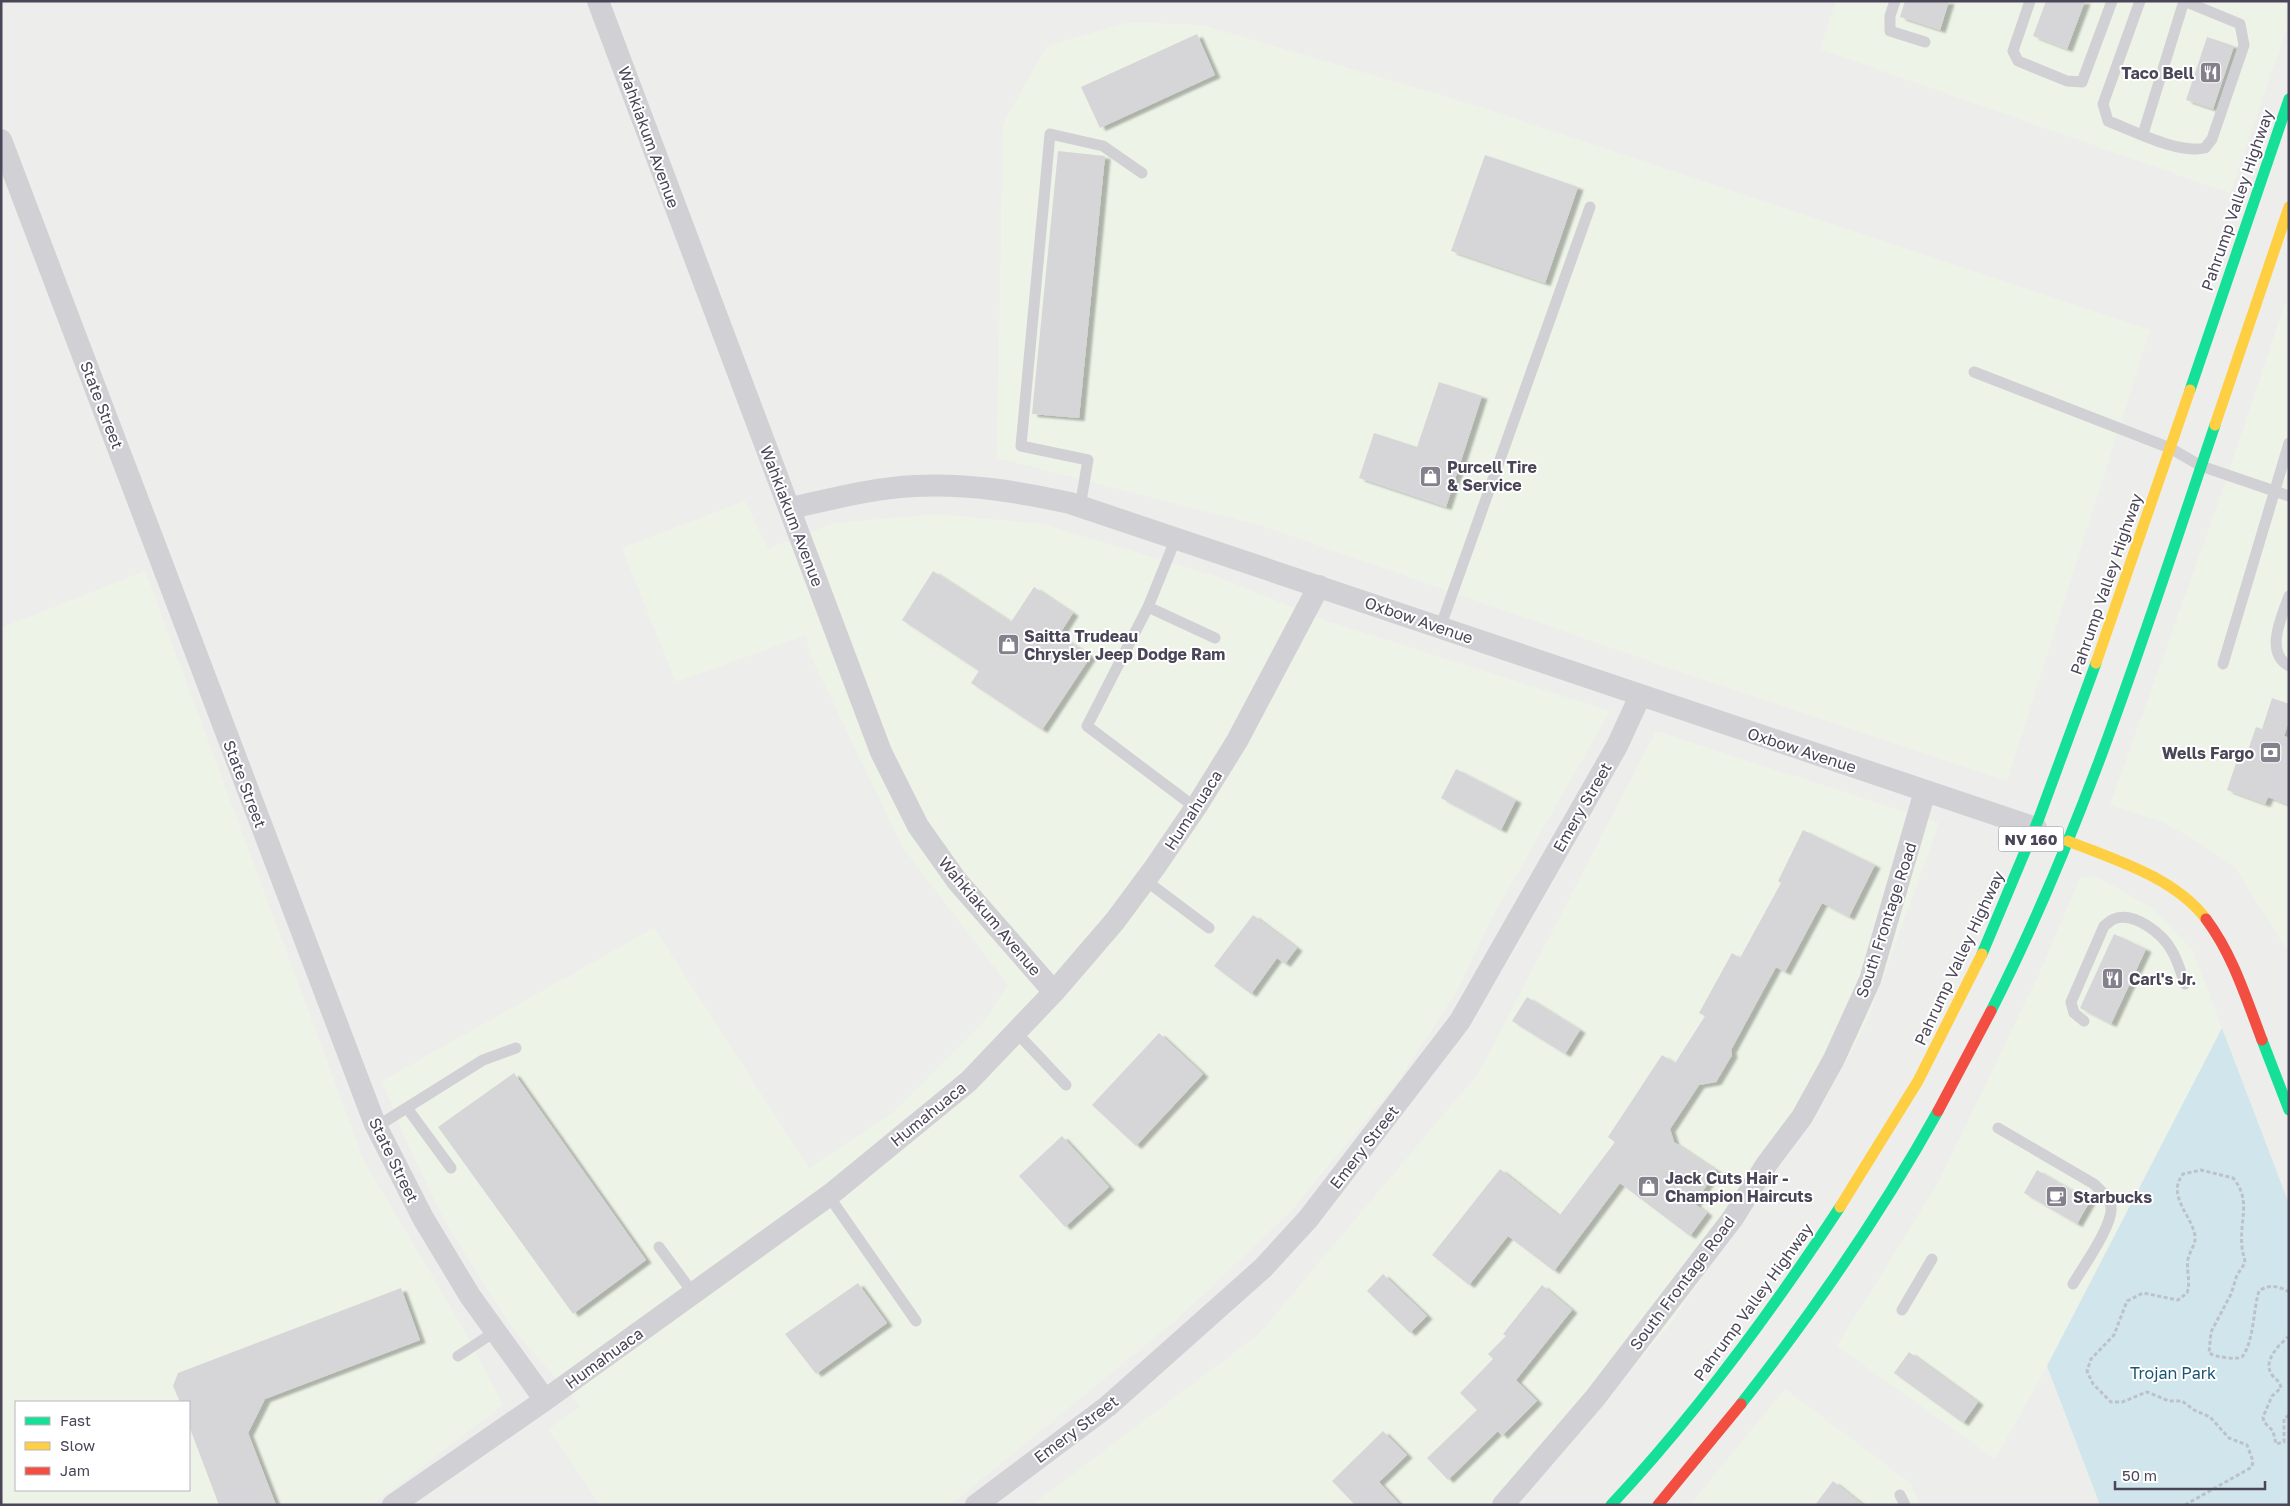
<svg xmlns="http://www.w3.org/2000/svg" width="2290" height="1506" font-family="'Golos Text',sans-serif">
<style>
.commercial{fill:#edf4e7;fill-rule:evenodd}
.green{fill:#d1e6ec}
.building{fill:#d6d6d8;filter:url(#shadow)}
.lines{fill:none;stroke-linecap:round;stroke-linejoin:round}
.path{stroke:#bdc2c9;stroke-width:3;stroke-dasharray:4 2.5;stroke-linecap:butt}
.lane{stroke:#d1d0d4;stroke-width:11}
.street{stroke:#d1d0d4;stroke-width:22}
.fast{stroke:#16e098;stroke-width:11}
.slow{stroke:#ffcf43;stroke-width:11}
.jam{stroke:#f24e42;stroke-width:11}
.labels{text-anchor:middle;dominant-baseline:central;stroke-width:4;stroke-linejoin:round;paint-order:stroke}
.shield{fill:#fff;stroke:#817d8a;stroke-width:1}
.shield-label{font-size:15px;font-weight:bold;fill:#4b4558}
.poi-label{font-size:16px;font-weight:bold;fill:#4b4558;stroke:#fff;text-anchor:start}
.street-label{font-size:16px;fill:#4b4558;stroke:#fff}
.park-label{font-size:16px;fill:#195576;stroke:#fff}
</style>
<defs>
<filter id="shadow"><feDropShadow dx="5.5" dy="3" stdDeviation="1" flood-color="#0004"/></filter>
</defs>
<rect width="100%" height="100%" fill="#ededec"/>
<path class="commercial" d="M1836,1H2289V3L2285,15L2287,27L2230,193L1820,49Z
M1129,22L1202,25L1461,101L2150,330L2007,781L1672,669L1263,526L997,458L1003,124L1047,46Z
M2289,292V952L2234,866L2201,844L2167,824L2110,805L2217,507Z
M745,501L768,549L834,523L938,514L1042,524L1215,576L1327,621L1610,711L1489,923L1457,991L1395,1085L1291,1211L1177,1319L950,1505H600L549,1429L580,1406L510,1325L444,1220L410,1149L382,1081L654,928L809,1168L892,1113L983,1023L1008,985L903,848L810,654L806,635L676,682L622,548Z
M145,571L364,1161L464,1330L503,1405L372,1505H1V628ZM16,1402H189V1490H16Z
M1656,731L1939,823L1868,1020L1825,1100L1671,1323L1516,1505H1032L1259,1334L1480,1071Z
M2089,876L2099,878L2155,910L2193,951L2222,1028L2047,1366L1995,1459L1837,1346L1938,1183L2040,972L2080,878Z
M1785,1389L1910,1483L1920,1505H1690Z"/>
<path class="green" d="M2222,1028L2289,1204V1505H2100L2047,1366Z"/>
<path class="building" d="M1905,1H1949L1940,30L1900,17Z
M2046,1H2085L2067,49L2033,36Z
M1197,34L1215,75L1100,128L1081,87Z
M2207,37L2234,46L2213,109L2186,100Z
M1058,151L1105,156L1079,418L1032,414Z
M1485,155L1578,187L1545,283L1451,251Z
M1439,382L1482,396L1446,507L1359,478L1374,433L1417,447Z
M933,571L1011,622L1034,587L1073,613L1059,635L1091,656L1042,730L971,683L979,671L902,620Z
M2272,698L2289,704V721L2284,736L2289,738V805L2268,797L2265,804L2227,790L2240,751L2247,753L2256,727L2262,729Z
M1456,769L1516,800L1501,830L1441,798Z
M1803,830L1875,865L1849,917L1822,903L1785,972L1776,967L1731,1050L1732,1055L1716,1082L1699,1085L1670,1129L1674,1142L1716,1170L1695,1204L1707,1213L1690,1236L1620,1183L1554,1271L1508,1236L1469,1285L1432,1255L1500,1169L1559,1216L1615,1142L1608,1137L1662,1055L1675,1063L1705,1016L1699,1013L1732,953L1740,958L1781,883L1778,881Z
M1253,915L1297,948L1285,964L1277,958L1251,994L1214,966Z
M2114,934L2146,949L2111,1024L2080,1008Z
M1527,997L1580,1030L1565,1054L1512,1021Z
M1159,1033L1203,1074L1136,1146L1092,1105Z
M514,1073L646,1260L573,1314L438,1127Z
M1062,1136L1109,1187L1065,1227L1019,1176Z
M2037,1170L2090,1201L2077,1224L2024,1193Z
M1383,1274L1427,1316L1410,1333L1367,1291Z
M858,1283L887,1323L816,1374L785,1334Z
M1542,1285L1572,1310L1516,1380L1537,1401L1502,1436L1498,1431L1448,1480L1427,1458L1477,1410L1460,1393L1493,1359L1488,1354L1506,1336L1503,1334Z
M401,1288L420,1340L265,1399L248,1433L276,1505H219L189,1426V1402H180L173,1386L178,1373Z
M1909,1352L1978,1402L1963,1423L1894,1373Z
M1383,1431L1407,1455L1379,1482L1400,1505H1355L1332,1481Z
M1833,1481L1863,1505H1815Z"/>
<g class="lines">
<path class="path" d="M2289,1336C2279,1345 2262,1361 2272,1375C2276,1380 2280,1381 2281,1388L2272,1396L2263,1417L2264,1422L2273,1431L2276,1444L2284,1442V1419L2289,1415
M2185,1505L2252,1467L2253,1461L2247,1445L2229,1438L2210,1417L2194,1410L2182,1401H2169L2147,1392L2122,1402H2111L2093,1384L2087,1371L2091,1359L2114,1335L2127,1301L2143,1293L2178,1300L2187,1293C2191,1281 2186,1270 2188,1259C2190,1250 2196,1245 2195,1236C2192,1215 2166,1196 2183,1174L2201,1170L2233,1178C2252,1200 2239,1221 2242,1247C2242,1253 2245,1257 2245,1263L2237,1275L2231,1294L2211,1332L2209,1353C2215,1357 2236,1360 2242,1357C2254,1342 2253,1310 2259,1291C2269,1284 2279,1286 2289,1292"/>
<path class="lane" d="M1895,1L1890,16V31L1925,42
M2030,1L2013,51L2018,61L2067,81L2082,82L2112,1
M2140,1L2103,104L2108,121C2134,131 2178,154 2205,148L2212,139L2244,45L2240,24L2184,1
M2143,134L2184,1
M1974,372L2170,448L2201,466L2289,496
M1080,507L1088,460L1021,446L1050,134L1103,146L1142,173
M1176,538L1148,607L1087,726L1196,808
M2289,596C2282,616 2264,652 2289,666
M1148,607L1215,638
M1440,628L1590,207
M2223,664L2289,443
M1145,880L1209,928
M2084,1021L2074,1013L2071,1002L2104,926C2107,924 2111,920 2114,919C2134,911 2163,934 2172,951C2178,961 2181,973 2185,984
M1016,1032L1066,1085
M407,1108L451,1168
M376,1127L483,1060L516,1048
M1998,1128L2094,1184C2101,1191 2109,1197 2111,1206C2114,1224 2083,1267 2073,1284
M828,1195L916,1321
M659,1247L693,1293
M1902,1310L1932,1259
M458,1356L496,1331
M1900,1495L1905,1505"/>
<path class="street" d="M598,1L881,752L918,826L957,881L1054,992
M1,140L375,1124L423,1218L470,1296L545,1400
M791,508C832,499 873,488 915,486C968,483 1019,492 1070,503L2036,828
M393,1505L545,1400L831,1194L969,1081L1054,992L1115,921L1155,867L1198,804L1237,741L1319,586
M976,1505L1108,1406L1263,1268L1308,1219L1460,1021L1617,746L1640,696
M1503,1505L1595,1398L1733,1218L1766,1165L1802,1117L1834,1059L1870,980L1925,791"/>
<path class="fast" d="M2190,390L2289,99
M1982,954L2039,818L2096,663
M1991,1011C2086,824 2148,623 2215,425
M2262,1040L2289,1110
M1741,1404C1813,1312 1881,1214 1938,1111
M1611,1505C1696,1414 1772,1311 1840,1207"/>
<path class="slow" d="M2215,425L2289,207
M2096,663L2190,390
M2068,841C2115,860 2174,877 2206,919
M1840,1207L1918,1081L1982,954"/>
<path class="jam" d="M2206,919C2233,955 2246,998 2262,1040
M1938,1111L1991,1011
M1658,1505L1741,1404"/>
</g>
<defs>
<symbol id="restaurant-square" viewBox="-11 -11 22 22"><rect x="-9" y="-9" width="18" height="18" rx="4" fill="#84808c" stroke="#fff"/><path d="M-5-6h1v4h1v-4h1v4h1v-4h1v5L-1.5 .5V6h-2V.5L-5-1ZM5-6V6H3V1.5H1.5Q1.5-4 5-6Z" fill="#fff"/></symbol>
<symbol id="shop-square" viewBox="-11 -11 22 22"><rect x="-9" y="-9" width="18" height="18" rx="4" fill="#84808c" stroke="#fff"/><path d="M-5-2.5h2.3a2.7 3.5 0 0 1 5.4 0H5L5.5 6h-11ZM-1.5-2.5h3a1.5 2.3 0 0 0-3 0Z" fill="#fff"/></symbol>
<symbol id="bank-square" viewBox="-11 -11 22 22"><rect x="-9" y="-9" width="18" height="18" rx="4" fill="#84808c" stroke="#fff"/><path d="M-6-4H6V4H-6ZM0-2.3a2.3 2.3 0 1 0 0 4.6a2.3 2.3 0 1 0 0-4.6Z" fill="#fff"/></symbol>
<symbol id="cafe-square" viewBox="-11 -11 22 22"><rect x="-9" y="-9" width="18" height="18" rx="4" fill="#84808c" stroke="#fff"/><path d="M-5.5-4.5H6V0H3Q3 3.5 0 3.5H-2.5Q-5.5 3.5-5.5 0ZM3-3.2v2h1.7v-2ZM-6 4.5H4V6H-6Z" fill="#fff"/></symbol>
</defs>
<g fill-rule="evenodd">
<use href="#restaurant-square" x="2198" y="60" width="25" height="25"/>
<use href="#shop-square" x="1418" y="464" width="25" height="25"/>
<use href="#shop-square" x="996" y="632" width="25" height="25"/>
<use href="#bank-square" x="2258" y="740" width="25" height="25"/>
<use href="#restaurant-square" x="2100" y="966" width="25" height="25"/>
<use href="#shop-square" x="1636" y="1174" width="25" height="25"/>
<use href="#cafe-square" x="2044" y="1184" width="25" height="25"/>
</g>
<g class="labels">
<rect class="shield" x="1998.5" y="826.5" width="65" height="25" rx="4"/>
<g class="shield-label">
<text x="2031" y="839">NV 160</text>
</g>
<g class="poi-label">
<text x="2194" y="73" text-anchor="end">Taco Bell</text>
<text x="1447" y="467">Purcell Tire<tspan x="1447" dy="18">&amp; Service</tspan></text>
<text x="1024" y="636">Saitta Trudeau<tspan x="1024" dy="18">Chrysler Jeep Dodge Ram</tspan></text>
<text x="2254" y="753" text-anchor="end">Wells Fargo</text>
<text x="2129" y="979">Carl's Jr.</text>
<text x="1665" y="1178">Jack Cuts Hair -<tspan x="1665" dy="18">Champion Haircuts</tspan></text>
<text x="2073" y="1197">Starbucks</text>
</g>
<g class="street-label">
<text transform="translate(649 137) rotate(70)">Wahkiakum Avenue</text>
<text transform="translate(2237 200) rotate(-71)">Pahrump Valley Highway</text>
<text transform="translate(102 405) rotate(69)">State Street</text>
<text transform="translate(792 516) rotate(69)">Wahkiakum Avenue</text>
<text transform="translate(2106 584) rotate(-71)">Pahrump Valley Highway</text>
<text transform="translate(1419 620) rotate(19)">Oxbow Avenue</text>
<text transform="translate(1802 750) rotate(18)">Oxbow Avenue</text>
<text transform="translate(245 784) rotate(69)">State Street</text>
<text transform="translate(1582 807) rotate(-60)">Emery Street</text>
<text transform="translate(1193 810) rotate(-57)">Humahuaca</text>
<text transform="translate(990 916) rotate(50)">Wahkiakum Avenue</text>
<text transform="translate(1886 920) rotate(-72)">South Frontage Road</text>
<text transform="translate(1959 958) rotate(-65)">Pahrump Valley Highway</text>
<text transform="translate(928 1114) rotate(-39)">Humahuaca</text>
<text transform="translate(1364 1147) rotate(-52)">Emery Street</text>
<text transform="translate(394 1160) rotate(64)">State Street</text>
<text transform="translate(1682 1283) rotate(-53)">South Frontage Road</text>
<text transform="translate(1753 1302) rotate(-54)">Pahrump Valley Highway</text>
<text transform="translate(604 1358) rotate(-36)">Humahuaca</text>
<text transform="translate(1076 1429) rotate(-37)">Emery Street</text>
</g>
<g class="park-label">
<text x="2173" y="1373">Trojan Park</text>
</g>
</g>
<rect width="2290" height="1506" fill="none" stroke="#4b4558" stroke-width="5"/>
<rect x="15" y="1401" width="175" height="90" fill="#ffffff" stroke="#b7b5bc"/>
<rect x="25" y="1417" width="25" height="8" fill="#16e098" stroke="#b7b5bc"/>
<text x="60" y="1426" font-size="15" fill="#4b4558">Fast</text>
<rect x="25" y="1442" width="25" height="8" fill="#ffcf43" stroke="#b7b5bc"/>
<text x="60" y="1451" font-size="15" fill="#4b4558">Slow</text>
<rect x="25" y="1467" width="25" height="8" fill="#f24e42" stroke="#b7b5bc"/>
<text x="60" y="1476" font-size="15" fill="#4b4558">Jam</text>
<path d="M2115 1481v8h150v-8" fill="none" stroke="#4b4558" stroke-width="2.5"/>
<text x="2122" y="1481" font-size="15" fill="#4b4558" stroke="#ffffff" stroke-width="4" paint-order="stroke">50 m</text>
</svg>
